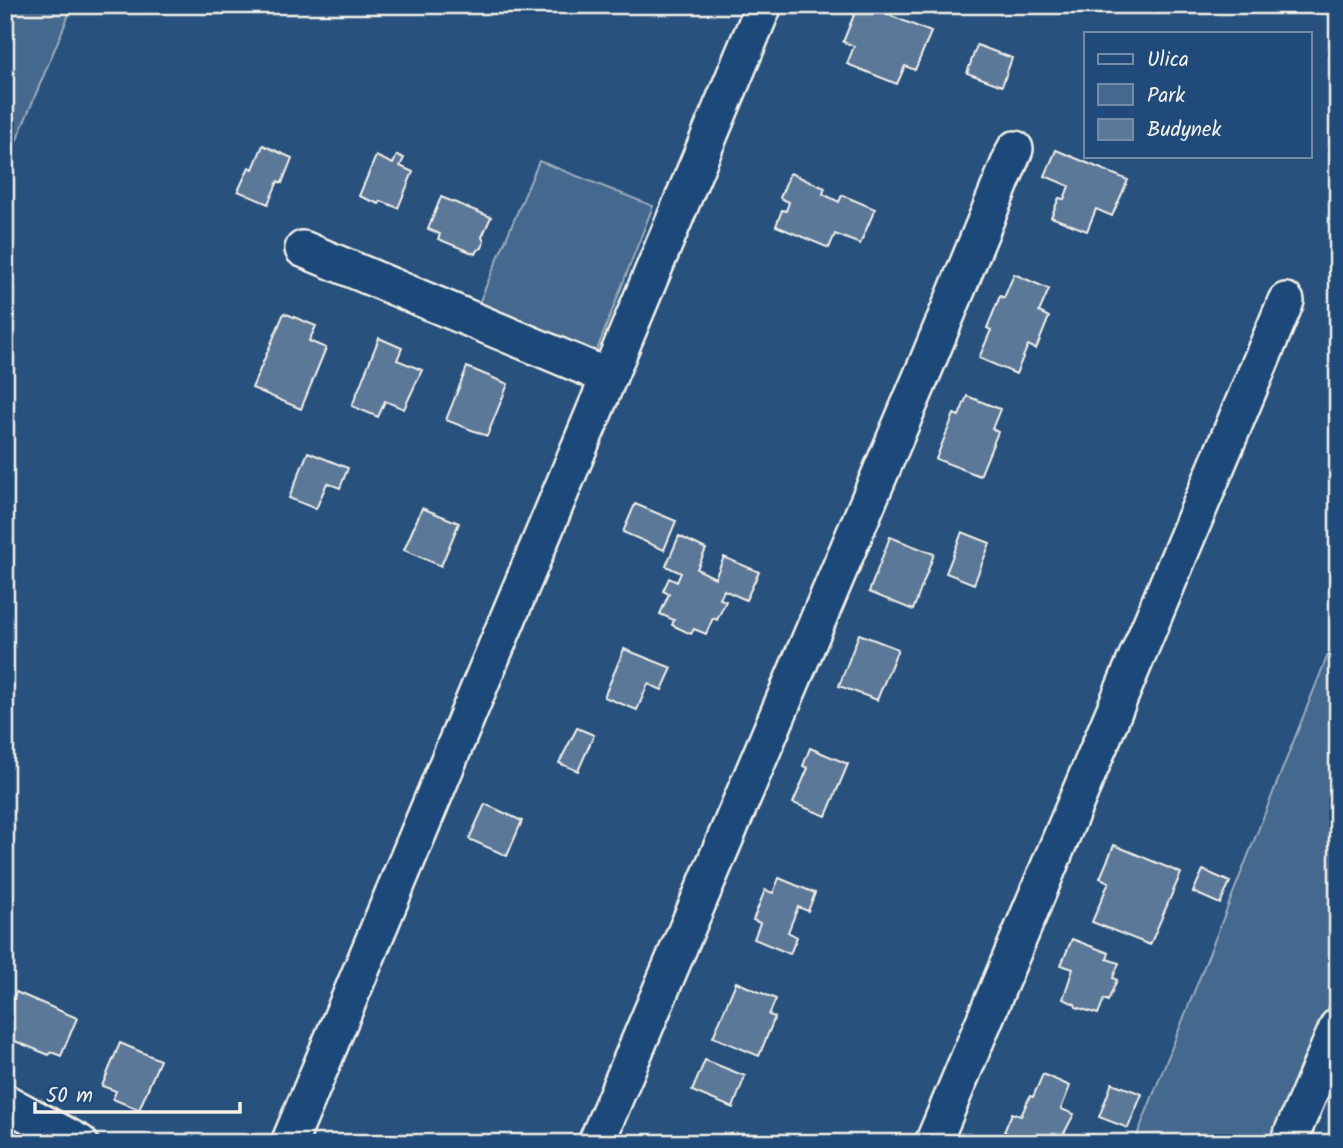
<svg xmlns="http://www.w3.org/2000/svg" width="1343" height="1148" font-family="Kalam,sans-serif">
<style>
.green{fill:#45688e;stroke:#9cacbb;stroke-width:2}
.building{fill:#5b7899;stroke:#f4f1e8;stroke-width:2}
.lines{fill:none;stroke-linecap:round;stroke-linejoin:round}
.minor-casing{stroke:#f4f1e8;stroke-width:40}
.minor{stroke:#1f4a7a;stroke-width:35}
</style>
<rect width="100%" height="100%" fill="#28517e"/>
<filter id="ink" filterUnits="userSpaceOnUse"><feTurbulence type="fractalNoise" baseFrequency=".0143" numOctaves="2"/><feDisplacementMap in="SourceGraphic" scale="14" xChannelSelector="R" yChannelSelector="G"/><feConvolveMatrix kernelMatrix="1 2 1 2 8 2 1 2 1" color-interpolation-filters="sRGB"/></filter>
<g filter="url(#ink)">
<path class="green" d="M5,5H73L5,168Z
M539,161L653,206L593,360L476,310Z
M1338,629V985L1271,1143H1134Z"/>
<path class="building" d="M858,5H865L931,32L915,70L905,66L897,84L847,64L854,46L843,42Z
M977,45L1012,58L1002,86L967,73Z
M263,145L292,158L282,183L278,181L268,204L238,191L249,167L253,169Z
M1056,150L1128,180L1112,216L1096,209L1087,231L1051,217L1059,198L1064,199L1069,186L1045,176Z
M397,155L404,158L400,166L413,172L398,208L381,201L379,204L359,196L376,156L393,164Z
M790,173L825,188L823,194L839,202L842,195L875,209L860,244L835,234L829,248L776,226L782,210L786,211L789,202L780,198Z
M441,197L491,217L482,237L484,242L482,248L477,250L475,254L438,239L440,234L428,229Z
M1014,274L1049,289L1039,312L1049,317L1036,349L1028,345L1016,374L979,358L991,330L987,328L1000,296L1004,298Z
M284,313L316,326L309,341L326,348L301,409L252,388Z
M379,338L402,348L397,360L422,370L404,409L385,401L378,417L352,406Z
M467,367L508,384L487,436L446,420Z
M967,396L1000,409L992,429L998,432L980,476L936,459L954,414L959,416Z
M308,452L348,468L340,488L327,483L316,509L289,498Z
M635,504L676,521L664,550L623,532Z
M422,508L459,523L441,566L404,550Z
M962,532L990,543L974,584L946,573Z
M679,536L706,549L697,569L715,578L724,557L759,572L746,600L724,590L720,599L726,601L717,620L713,618L706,634L694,629L691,634L672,625L674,620L660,614L669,594L663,591L669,578L677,582L681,573L666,566Z
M890,537L934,554L913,610L869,592Z
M859,634L898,649L877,700L839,686Z
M624,649L672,668L662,690L648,684L637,710L604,697Z
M577,728L594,735L578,771L559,763Z
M810,748L848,764L826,816L793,803L808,768L803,766Z
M485,804L522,821L507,856L469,839Z
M1114,845L1181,873L1150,945L1092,922L1109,882L1100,878Z
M1203,870L1230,882L1220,904L1193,892Z
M779,878L815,893L808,911L798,907L788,932L797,937L790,954L754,939L760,923L753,920L765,890L773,893Z
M1072,939L1109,953L1107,959L1119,963L1113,978L1117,980L1108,1001L1104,999L1098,1014L1076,1007L1075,1004L1063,999L1073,969L1061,965Z
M736,982L776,999L769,1015L775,1017L759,1056L713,1037Z
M16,992L77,1018L61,1056L51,1052L49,1055L5,1037V1017Z
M120,1043L160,1060L139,1110L113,1099L116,1091L102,1086Z
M705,1060L745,1076L733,1108L692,1091Z
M1043,1074L1070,1086L1061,1109L1074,1114L1059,1143L1046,1139L1045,1143H1030L1004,1132L1012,1113L1021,1116L1030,1096L1033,1097Z
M1112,1083L1142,1094L1128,1128L1099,1117Z"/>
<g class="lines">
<defs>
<path id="minor" d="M303,249L609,377
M5,1102L80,1143
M289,1143L764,5
M596,1143L927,363L1015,149
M933,1143L1286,301
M1288,1143L1338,1026"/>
</defs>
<use href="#minor" class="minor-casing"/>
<use href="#minor" class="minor"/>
</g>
</g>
<rect width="1343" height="1148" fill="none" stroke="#1f4a7a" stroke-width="28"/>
<rect x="14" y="14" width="1315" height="1120" fill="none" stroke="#f4f1e8" stroke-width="2.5" filter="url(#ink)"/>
<rect x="1084" y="32" width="228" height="126" fill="#1f4a7a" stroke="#748da6" stroke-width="2"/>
<rect x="1098" y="54" width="35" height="10" fill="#1f4a7a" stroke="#748da6" stroke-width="2"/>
<text x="1147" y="66" font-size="21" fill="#f4f1e8">Ulica</text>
<rect x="1098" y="84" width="35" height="21" fill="#45688e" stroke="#748da6" stroke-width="2"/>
<text x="1147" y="102" font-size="21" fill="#f4f1e8">Park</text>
<rect x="1098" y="119" width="35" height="21" fill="#5b7899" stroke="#748da6" stroke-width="2"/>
<text x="1147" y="136" font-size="21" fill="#f4f1e8">Budynek</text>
<path d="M35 1102v10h205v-10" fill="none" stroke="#f4f1e8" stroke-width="3.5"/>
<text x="46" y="1102" font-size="21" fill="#f4f1e8" stroke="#1f4a7a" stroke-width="5" paint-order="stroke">50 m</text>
</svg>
